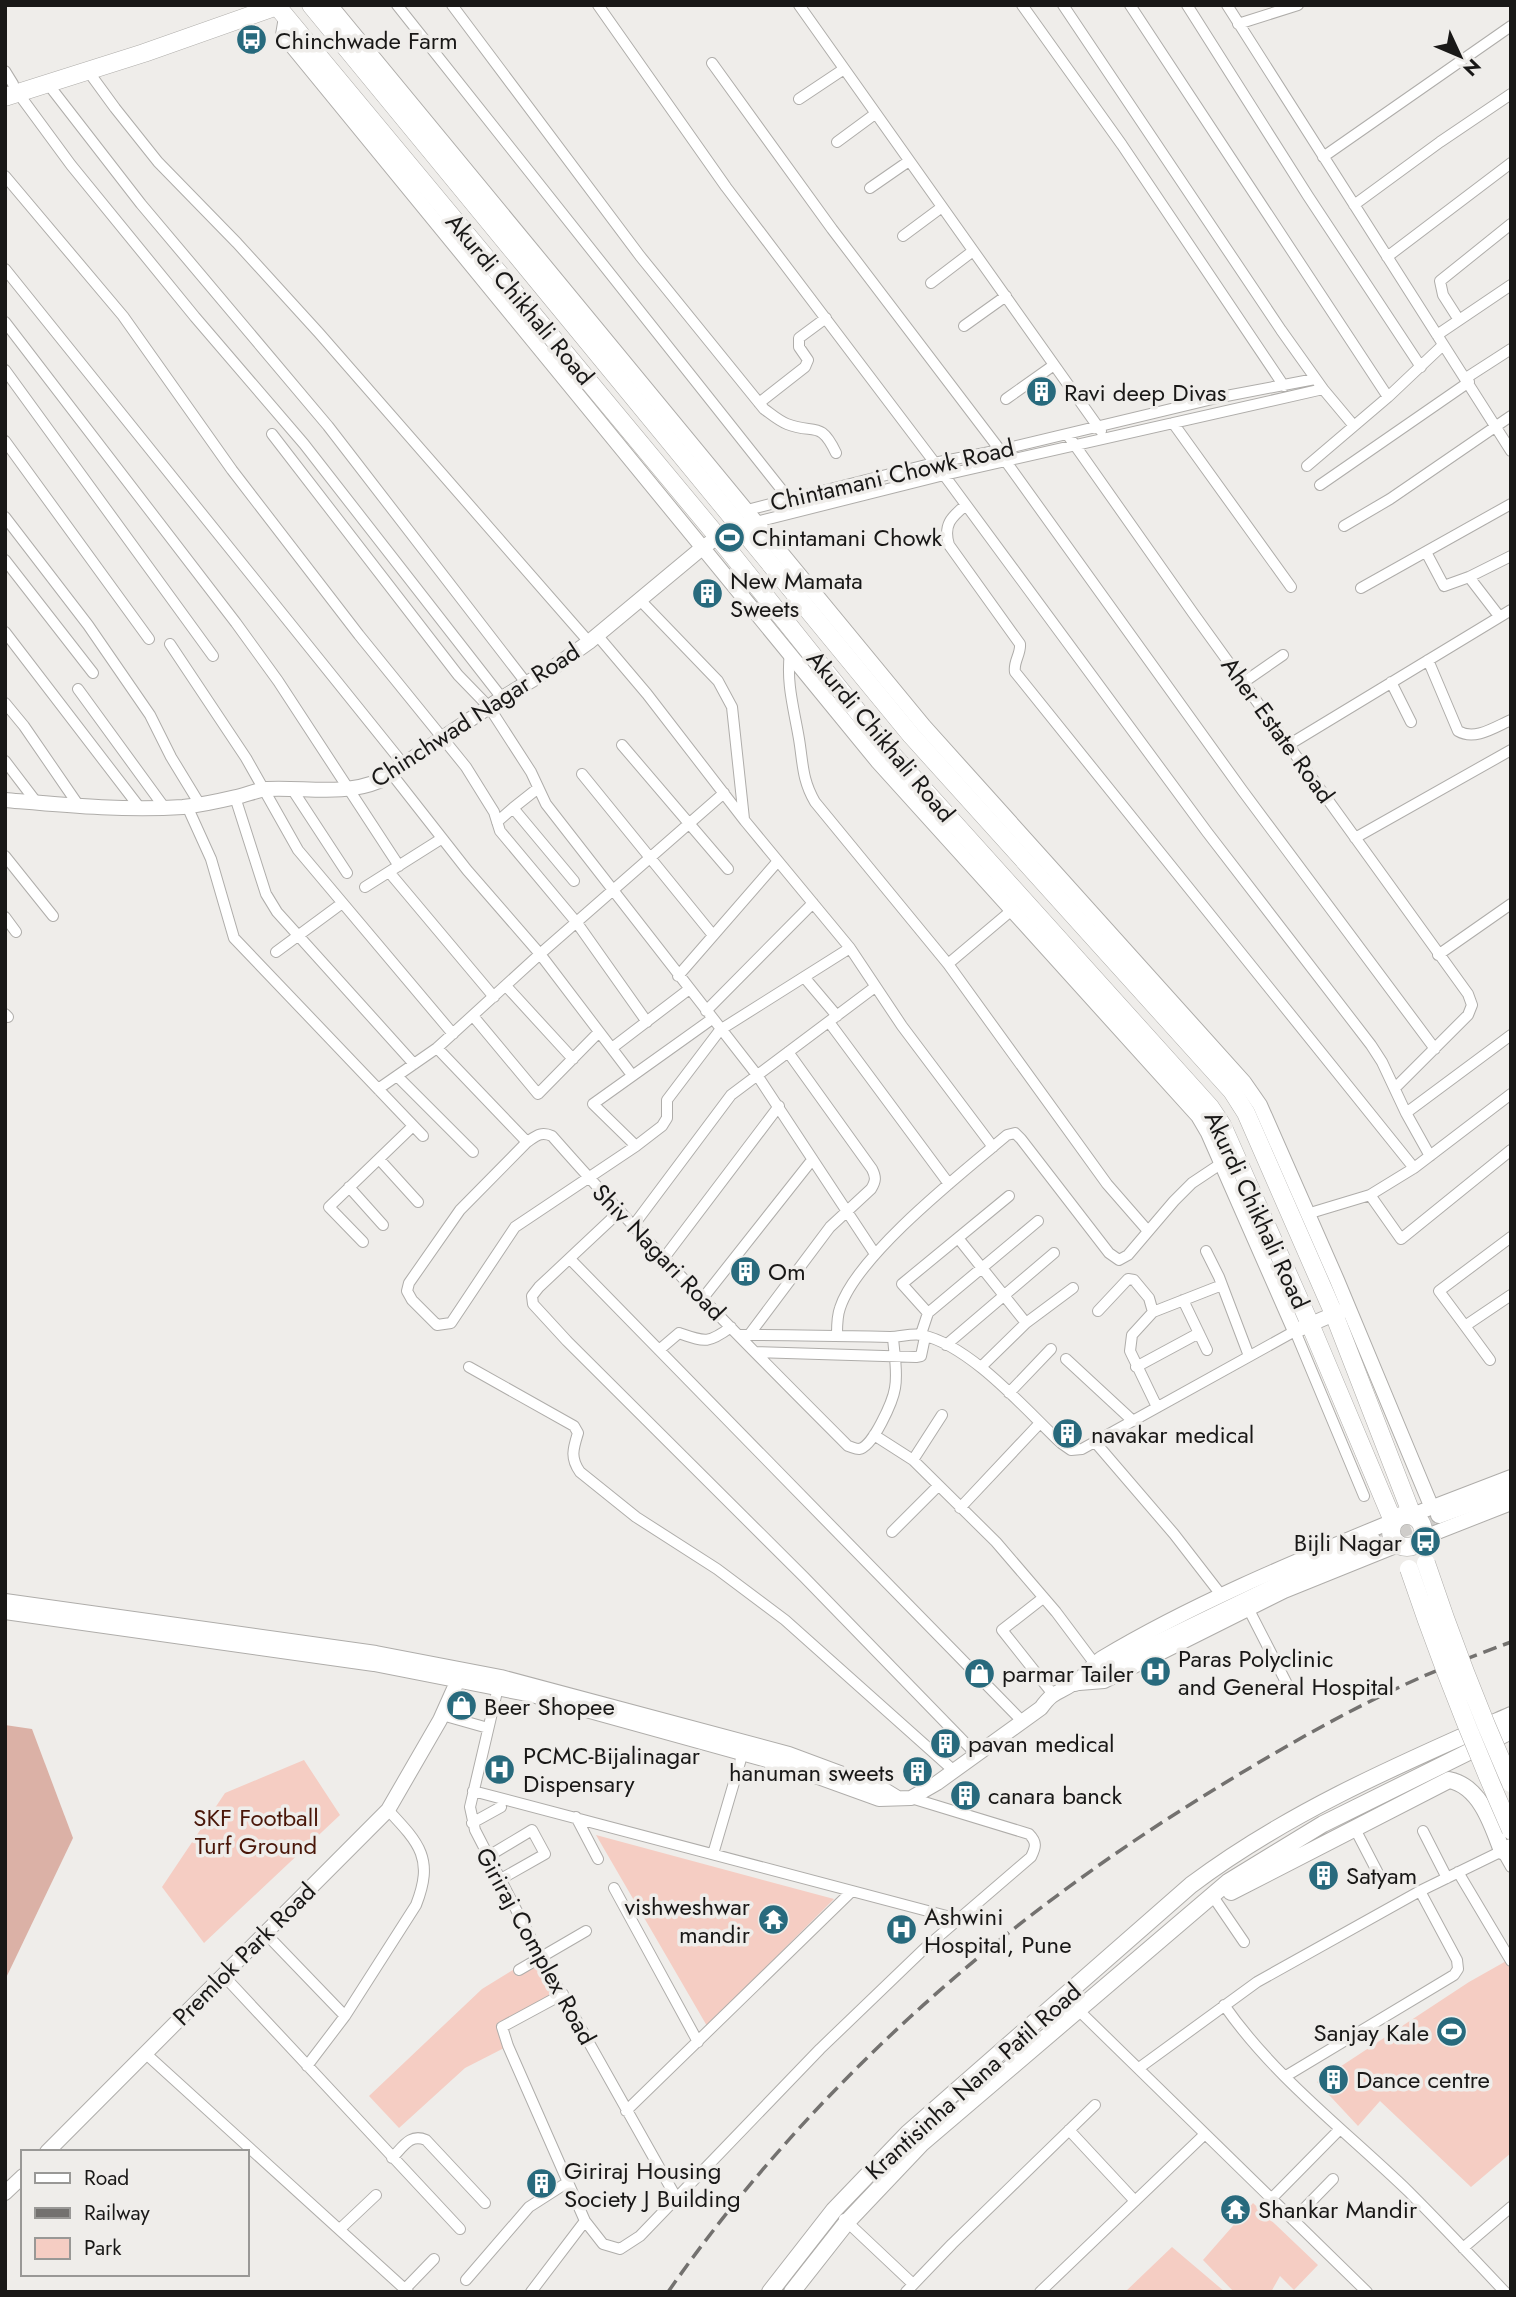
<svg xmlns="http://www.w3.org/2000/svg" width="1516" height="2297" font-family="Jost,sans-serif">
<style>
.green{fill:#f5cdc3}
.forest{fill:#dbb1a6}
.lines{fill:none;stroke-linecap:round;stroke-linejoin:round}
.secondary-tunnel{stroke:#cfcdca;stroke-width:16;stroke-dasharray:16 8;stroke-linecap:butt}
.minor-casing{stroke:#afadaa;stroke-width:12}
.tertiary-casing{stroke:#afadaa;stroke-width:16}
.secondary-casing{stroke:#afadaa;stroke-width:18}
.primary-casing{stroke:#afadaa;stroke-width:19}
.minor{stroke:#fff;stroke-width:10}
.tertiary{stroke:#fff;stroke-width:14}
.secondary{stroke:#fff;stroke-width:16}
.primary{stroke:#fff;stroke-width:18}
.rail{stroke:#73716f;stroke-width:3.5;stroke-dasharray:14 7;stroke-linecap:butt}
.primary-bridge-casing{stroke:#afadaa;stroke-width:19;stroke-linecap:butt}
.primary-bridge{stroke:#fff;stroke-width:18}
.labels{text-anchor:middle;dominant-baseline:central;stroke-width:7;stroke-linejoin:round;paint-order:stroke}
.poi-label{font-size:24px;fill:#191817;stroke:#efedea;text-anchor:start}
.street-label{font-size:24px;fill:#191817;stroke:#efedea}
.park-label{font-size:24px;fill:#491608;stroke:#efedea}
</style>
<rect width="100%" height="100%" fill="#efedea"/>
<path class="green" d="M304,1760L340,1815L204,1943L162,1887L225,1793Z
M596,1835L834,1899L707,2026Z
M539,1954L563,1994L502,2027L508,2046L465,2068L399,2128L369,2096L482,1989Z
M1508,1960L1511,1965V2153L1471,2187L1380,2101L1358,2126L1317,2082L1469,1982Z
M1253,2203L1318,2265L1294,2290L1280,2276L1271,2292H1234L1203,2260Z
M1172,2247L1225,2292H1125Z"/>
<path class="forest" d="M5,1725L32,1729L73,1838L5,1980Z"/>
<g class="lines">
<path class="secondary-tunnel" d="M1373,1541L1439,1515"/>
<defs>
<path id="minor" d="M397,5L789,499
M452,5L640,256L764,409C771,414 779,421 787,424C814,435 820,419 836,453
M598,5L726,187L944,475L1207,832L1371,1045L1382,1062L1406,1113L1430,1156
M799,5L1101,431
M1022,5L1122,145L1284,386
M1063,5L1281,330L1323,389L1354,426
M1130,5L1388,397
M1187,5L1308,196L1421,367
M1227,5L1511,451
M1238,24L1298,5
M712,63L832,229L1000,450
M5,71L13,84
M88,71L115,108L158,162L237,243L319,333L589,642
M48,84L141,204L328,426L527,684
M18,93L71,165L195,317L304,444L502,698
M799,99L844,69
M837,142L875,114
M1323,157L1511,26
M5,176L123,316L232,470L359,635L466,767L494,812L500,831L577,923L647,1022
M870,188L909,161
M1354,205L1440,142L1511,94
M903,236L942,207
M1387,257L1511,163
M5,269L404,765
M931,283L973,251
M1459,320L1443,295L1440,281L1511,224
M5,322L236,623L278,681L399,866
M964,326L1006,296
M1437,335L1511,285
M5,370L213,656
M1466,378L1511,349
M1006,399L1054,365
M759,403L805,367L808,360L799,347V338L826,318
M1173,423L1291,587
M272,434L458,675L489,707L531,772L546,804L757,1075L875,1254
M1067,434L1193,613L1468,994L1472,1005L1468,1015L1395,1088
M5,441L149,639
M1007,463L1242,790L1435,1049
M1307,466L1388,397L1443,345
M1320,485L1469,382
M966,505C951,517 943,525 949,545L1020,644C1021,654 1013,662 1015,672L1414,1168
M747,510L934,463L1000,450L1221,397L1315,379
M5,517L88,625L150,715L171,757L199,803
M756,522L944,475L1323,389
M1344,526L1390,499L1511,416
M1426,552L1444,586L1469,577L1511,556
M5,560L93,673
M1469,577L1499,616
M1361,588L1511,504
M639,599L718,681L732,707L744,819
M5,632L140,808
M597,635L647,694L745,821L850,948L902,1026L993,1147
M170,644L246,758L298,850L453,1034
M790,653C786,683 794,709 799,739C803,763 802,780 815,802L948,964L1107,1184L1148,1231
M1428,660L1458,731C1475,741 1495,727 1511,720
M1244,682L1283,655
M1391,682L1411,722
M78,689L164,807
M5,703L24,726L79,806
M1290,744L1511,610
M622,745L728,869
M5,761L37,803
M391,773L467,870L540,954L632,1075
M582,774L712,934
M292,789L347,873
M235,797L266,894L277,912L414,1064
M187,806L211,859L234,938L423,1136
M513,808L537,789
M497,822L513,808L574,881
M1355,838L1511,750
M5,856L53,916
M389,872L494,997
M365,887L441,839
M5,917L16,932
M850,948L720,1030L667,1100V1118L662,1126L636,1146L515,1227L451,1323L437,1325L412,1300L407,1291L409,1283L460,1210L527,1142C536,1136 541,1131 552,1136C646,1243 747,1345 848,1446C852,1447 855,1449 859,1449C873,1447 893,1401 895,1388C898,1371 894,1354 893,1337
M276,952L341,904
M1438,955L1511,904
M948,964L1012,910
M678,976L778,861
M804,977L837,1016
M506,986L573,1059
M706,1011L813,903
M5,1014L8,1017
M473,1016L538,1094L599,1032
M829,1022L949,1184
M437,1048L527,1142
M612,1048L688,990
M397,1076L473,1152
M378,1089L437,1048L540,954L724,793
M1406,1113L1511,1035
M636,1146L593,1104L712,1019
M379,1159L418,1202
M349,1187L383,1225
M1370,1195L1401,1239L1511,1150
M620,1211L539,1287L532,1296L533,1304L567,1341L804,1577L976,1754
M1307,1214L1370,1195L1414,1168L1511,1094
M633,1226L731,1095L875,987
M1511,1237L1439,1291L1465,1326L1511,1295
M958,1238L1026,1323
M363,1242L329,1207L413,1126
M1206,1251L1219,1277L1249,1356
M664,1258L779,1106
M570,1259L1022,1721
M703,1298L812,1160
M1183,1300L1207,1350
M1098,1311L1128,1279L1134,1280L1149,1298L1153,1312L1132,1335L1130,1351L1157,1407
M1153,1312L1222,1285
M928,1313L902,1284L1009,1196
M1465,1326L1490,1360
M837,1334C837,1326 837,1316 840,1308C857,1255 963,1172 1007,1135L1015,1133L1021,1139L1109,1253L1119,1260L1128,1255L1174,1201L1192,1183L1222,1163
M921,1334L928,1313L1038,1221
M739,1335C790,1335 840,1336 890,1337C900,1337 912,1333 922,1335C971,1346 1025,1409 1061,1443L1071,1450L1082,1449L1295,1331L1364,1496
M749,1335L830,1227L871,1189C876,1181 876,1177 872,1169L788,1052
M946,1345L1054,1253
M659,1350L679,1333C705,1342 708,1344 731,1327
M755,1352L916,1357L921,1356L925,1337
M1066,1359L1133,1421
M469,1367L574,1426L578,1433C573,1449 570,1458 580,1472L636,1517L717,1569L785,1620L953,1770
M981,1367L1026,1323L1073,1288
M1136,1367L1199,1333
M1009,1393L1051,1349
M874,1435L913,1460L996,1542L1056,1612L1095,1664
M1095,1442L1174,1534L1222,1596
M913,1460L942,1415
M960,1508L1040,1423
M892,1532L938,1486
M1043,1598L1002,1630L1052,1693
M1248,1608L1288,1686
M499,1683L470,1807L475,1830L539,1954L677,2199
M442,1715L488,1728
M473,1791L958,1919
M576,1817L598,1859
M472,1823L501,1807
M1354,1827L1380,1877
M1423,1831L1447,1878
M713,1854L743,1752
M487,1857L532,1830L545,1854L499,1880
M1458,1872L1511,1961
M614,1888L698,2042
M1214,1898L1244,1942
M266,1934L345,2016
M519,1970L586,1931
M223,1975L460,2229
M563,1994L502,2027L508,2046L585,2221L603,2244L620,2249L640,2236L820,2049L924,1949L1031,1857C1036,1847 1037,1842 1029,1834L911,1798
M1065,1997L1367,2292
M1224,2005C1274,2077 1346,2131 1408,2191C1441,2224 1473,2258 1505,2292
M145,2053L408,2292
M307,2066L345,2016L416,1905C434,1859 420,1844 388,1810
M1139,2068L1257,1982L1420,1891L1502,1851L1511,1867
M1286,2076L1454,1975L1458,1969L1457,1960L1420,1891
M626,2111L851,1892
M1069,2130L1135,2201
M392,2158C403,2147 410,2133 426,2140L485,2203
M1272,2198L1340,2129
M844,2219L913,2284
M1293,2220L1333,2179
M341,2228L376,2195
M1463,2248L1511,2207
M466,2280L529,2207L568,2182
M405,2289L434,2259
M531,2292L585,2221
M906,2292L952,2244L1095,2105
M1040,2292L1205,2134"/>
<path id="tertiary" d="M321,5L331,6L924,726L1244,1082L1260,1105L1337,1280L1432,1508
M286,17L283,35L878,762L1198,1116L1208,1133L1295,1331L1341,1311
M5,800C64,805 124,811 183,807C200,805 219,801 236,797C246,795 257,790 267,789C305,787 343,796 379,781L502,698L554,667L589,642L702,548L718,537L747,524
M1412,1515L1511,1477
M1422,1538L1511,1503
M5,1601L376,1653L501,1677L789,1754L883,1789L896,1797
M5,1612L374,1664L532,1695L785,1765L879,1799L911,1798L937,1783L1041,1708C1054,1690 1058,1694 1074,1683C1085,1676 1092,1665 1102,1658C1194,1603 1294,1562 1393,1521
M1079,1683L1104,1681L1284,1591L1398,1545
M47,2152L388,1810L440,1720L457,1682L458,1674
M5,2193L23,2176"/>
<path id="secondary" d="M1439,1515L1511,1489
M1075,1683L1286,1581L1373,1541
M1231,1892L1449,1780C1480,1786 1492,1824 1502,1851L1511,1847
M770,2292L834,2210L908,2133L1191,1885C1288,1812 1400,1764 1511,1715
M792,2292L847,2222L921,2144L1228,1882L1323,1824L1511,1731"/>
<path id="primary" d="M276,5L718,537L890,752L1210,1107L1222,1125L1310,1324L1393,1521
M311,5L911,735L1232,1091L1246,1113L1334,1314L1412,1515
M5,97L144,53L280,5
M1391 1531a16 16 0 1 1 32 0a16 16 0 1 1-32 0Z"/>
</defs>
<use href="#minor" class="minor-casing"/>
<use href="#tertiary" class="tertiary-casing"/>
<use href="#secondary" class="secondary-casing"/>
<use href="#primary" class="primary-casing"/>
<use href="#minor" class="minor"/>
<use href="#tertiary" class="tertiary"/>
<use href="#secondary" class="secondary"/>
<use href="#primary" class="primary"/>
<path class="rail" d="M668,2292C812,2086 1002,1919 1215,1789C1280,1749 1346,1711 1415,1680C1446,1666 1479,1654 1511,1642"/>
<defs>
<path id="primary-bridge" d="M1426,1563C1451,1638 1479,1711 1511,1783
M1409,1569C1439,1658 1473,1744 1511,1830"/>
</defs>
<use href="#primary-bridge" class="primary-bridge-casing"/>
<use href="#primary-bridge" class="primary-bridge"/>
</g>
<defs>
<symbol id="bus-disc" viewBox="-11 -11 22 22"><circle r="9.5" fill="#286a7d" stroke="#efedea"/><path d="M-5-6H5V4H4V6H2V4H-2V6H-4V4H-5ZM-3.5-4V0h7V-4ZM-3.5 1.2v1.5H-2V1.2ZM2 1.2v1.5H3.5V1.2Z" fill="#fff"/></symbol>
<symbol id="building-disc" viewBox="-11 -11 22 22"><circle r="9.5" fill="#286a7d" stroke="#efedea"/><path d="M-4-6H4V6H1V3H-1V6H-4ZM-2.5-4.3h1.7v1.8h-1.7ZM.8-4.3h1.7v1.8H.8ZM-2.5-1h1.7V.8h-1.7ZM.8-1h1.7V.8H.8Z" fill="#fff"/></symbol>
<symbol id="stadium-disc" viewBox="-11 -11 22 22"><circle r="9.5" fill="#286a7d" stroke="#efedea"/><path d="M0-5a6.5 5 0 1 0 0 10a6.5 5 0 1 0 0-10ZM-3.5-1.8h7v3.6h-7Z" fill="#fff"/></symbol>
<symbol id="hospital-disc" viewBox="-11 -11 22 22"><circle r="9.5" fill="#286a7d" stroke="#efedea"/><path d="M-5-5h3v3.5h4V-5h3V5h-3V1.5h-4V5h-3Z" fill="#fff"/></symbol>
<symbol id="shop-disc" viewBox="-11 -11 22 22"><circle r="9.5" fill="#286a7d" stroke="#efedea"/><path d="M-5-2.5h2.3a2.7 3.5 0 0 1 5.4 0H5L5.5 6h-11ZM-1.5-2.5h3a1.5 2.3 0 0 0-3 0Z" fill="#fff"/></symbol>
<symbol id="temple-disc" viewBox="-11 -11 22 22"><circle r="9.5" fill="#286a7d" stroke="#efedea"/><path d="M0-6L5-2H3V0L6.5 2.5H4V6H1.5V3h-3V6H-4V2.5H-6.5L-3 0V-2H-5Z" fill="#fff"/></symbol>
</defs>
<g fill-rule="evenodd">
<use href="#bus-disc" x="234" y="22" width="35" height="35"/>
<use href="#building-disc" x="1024" y="374" width="35" height="35"/>
<use href="#stadium-disc" x="712" y="520" width="35" height="35"/>
<use href="#building-disc" x="690" y="576" width="35" height="35"/>
<use href="#building-disc" x="728" y="1254" width="35" height="35"/>
<use href="#building-disc" x="1050" y="1416" width="35" height="35"/>
<use href="#bus-disc" x="1408" y="1524" width="35" height="35"/>
<use href="#hospital-disc" x="1138" y="1654" width="35" height="35"/>
<use href="#shop-disc" x="962" y="1656" width="35" height="35"/>
<use href="#shop-disc" x="444" y="1688" width="35" height="35"/>
<use href="#building-disc" x="928" y="1726" width="35" height="35"/>
<use href="#hospital-disc" x="482" y="1752" width="35" height="35"/>
<use href="#building-disc" x="900" y="1754" width="35" height="35"/>
<use href="#building-disc" x="948" y="1778" width="35" height="35"/>
<use href="#building-disc" x="1306" y="1858" width="35" height="35"/>
<use href="#temple-disc" x="756" y="1902" width="35" height="35"/>
<use href="#hospital-disc" x="884" y="1912" width="35" height="35"/>
<use href="#stadium-disc" x="1434" y="2014" width="35" height="35"/>
<use href="#building-disc" x="1316" y="2062" width="35" height="35"/>
<use href="#building-disc" x="524" y="2166" width="35" height="35"/>
<use href="#temple-disc" x="1218" y="2192" width="35" height="35"/>
</g>
<g class="labels">
<g class="poi-label">
<text x="275" y="40">Chinchwade Farm</text>
<text x="1064" y="392">Ravi deep Divas</text>
<text x="752" y="537">Chintamani Chowk</text>
<text x="730" y="580">New Mamata<tspan x="730" dy="28">Sweets</tspan></text>
<text x="768" y="1271">Om</text>
<text x="1091" y="1434">navakar medical</text>
<text x="1402" y="1542" text-anchor="end">Bijli Nagar</text>
<text x="1178" y="1658">Paras Polyclinic<tspan x="1178" dy="28">and General Hospital</tspan></text>
<text x="1002" y="1673">parmar Tailer</text>
<text x="484" y="1706">Beer Shopee</text>
<text x="968" y="1743">pavan medical</text>
<text x="523" y="1755">PCMC-Bijalinagar<tspan x="523" dy="28">Dispensary</tspan></text>
<text x="894" y="1772" text-anchor="end">hanuman sweets</text>
<text x="988" y="1795">canara banck</text>
<text x="1346" y="1875">Satyam</text>
<text x="750" y="1906" text-anchor="end">vishweshwar<tspan x="750" dy="28">mandir</tspan></text>
<text x="924" y="1916">Ashwini<tspan x="924" dy="28">Hospital, Pune</tspan></text>
<text x="1429" y="2032" text-anchor="end">Sanjay Kale</text>
<text x="1356" y="2079">Dance centre</text>
<text x="564" y="2170">Giriraj Housing<tspan x="564" dy="28">Society J Building</tspan></text>
<text x="1258" y="2209">Shankar Mandir</text>
</g>
<g class="street-label">
<text transform="translate(520 299) rotate(50)">Akurdi Chikhali Road</text>
<text transform="translate(892 475) rotate(-13)">Chintamani Chowk Road</text>
<text transform="translate(475 715) rotate(-33)">Chinchwad Nagar Road</text>
<text transform="translate(1278 730) rotate(54)">Aher Estate Road</text>
<text transform="translate(881 736) rotate(50)">Akurdi Chikhali Road</text>
<text transform="translate(1257 1210) rotate(65)">Akurdi Chikhali Road</text>
<text transform="translate(659 1252) rotate(46)">Shiv Nagari Road</text>
<text transform="translate(536 1946) rotate(61)">Giriraj Complex Road</text>
<text transform="translate(244 1954) rotate(-45)">Premlok Park Road</text>
<text transform="translate(973 2081) rotate(-42)">Krantisinha Nana Patil Road</text>
</g>
<g class="park-label">
<text x="256" y="1817">SKF Football<tspan x="256" dy="28">Turf Ground</tspan></text>
</g>
</g>
<rect width="1516" height="2297" fill="none" stroke="#191817" stroke-width="14"/>
<rect x="21" y="2150" width="228" height="126" fill="#efedea" stroke="#999896" stroke-width="2"/>
<rect x="35" y="2173" width="35" height="10" fill="#ffffff" stroke="#999896" stroke-width="2"/>
<text x="84" y="2185" font-size="21" fill="#191817">Road</text>
<rect x="35" y="2208" width="35" height="10" fill="#73716f" stroke="#999896" stroke-width="2"/>
<text x="84" y="2220" font-size="21" fill="#191817">Railway</text>
<rect x="35" y="2238" width="35" height="21" fill="#f5cdc3" stroke="#999896" stroke-width="2"/>
<text x="84" y="2255" font-size="21" fill="#191817">Park</text>
<g transform="translate(1460 56) rotate(134)" stroke="#efedea" stroke-width="5" paint-order="stroke">
<path d="M0-5L12 26L0 18L-12 26Z" fill="#191817"/>
<text y="-10" font-size="19" font-weight="bold" text-anchor="middle" fill="#191817">N</text>
</g>
</svg>
